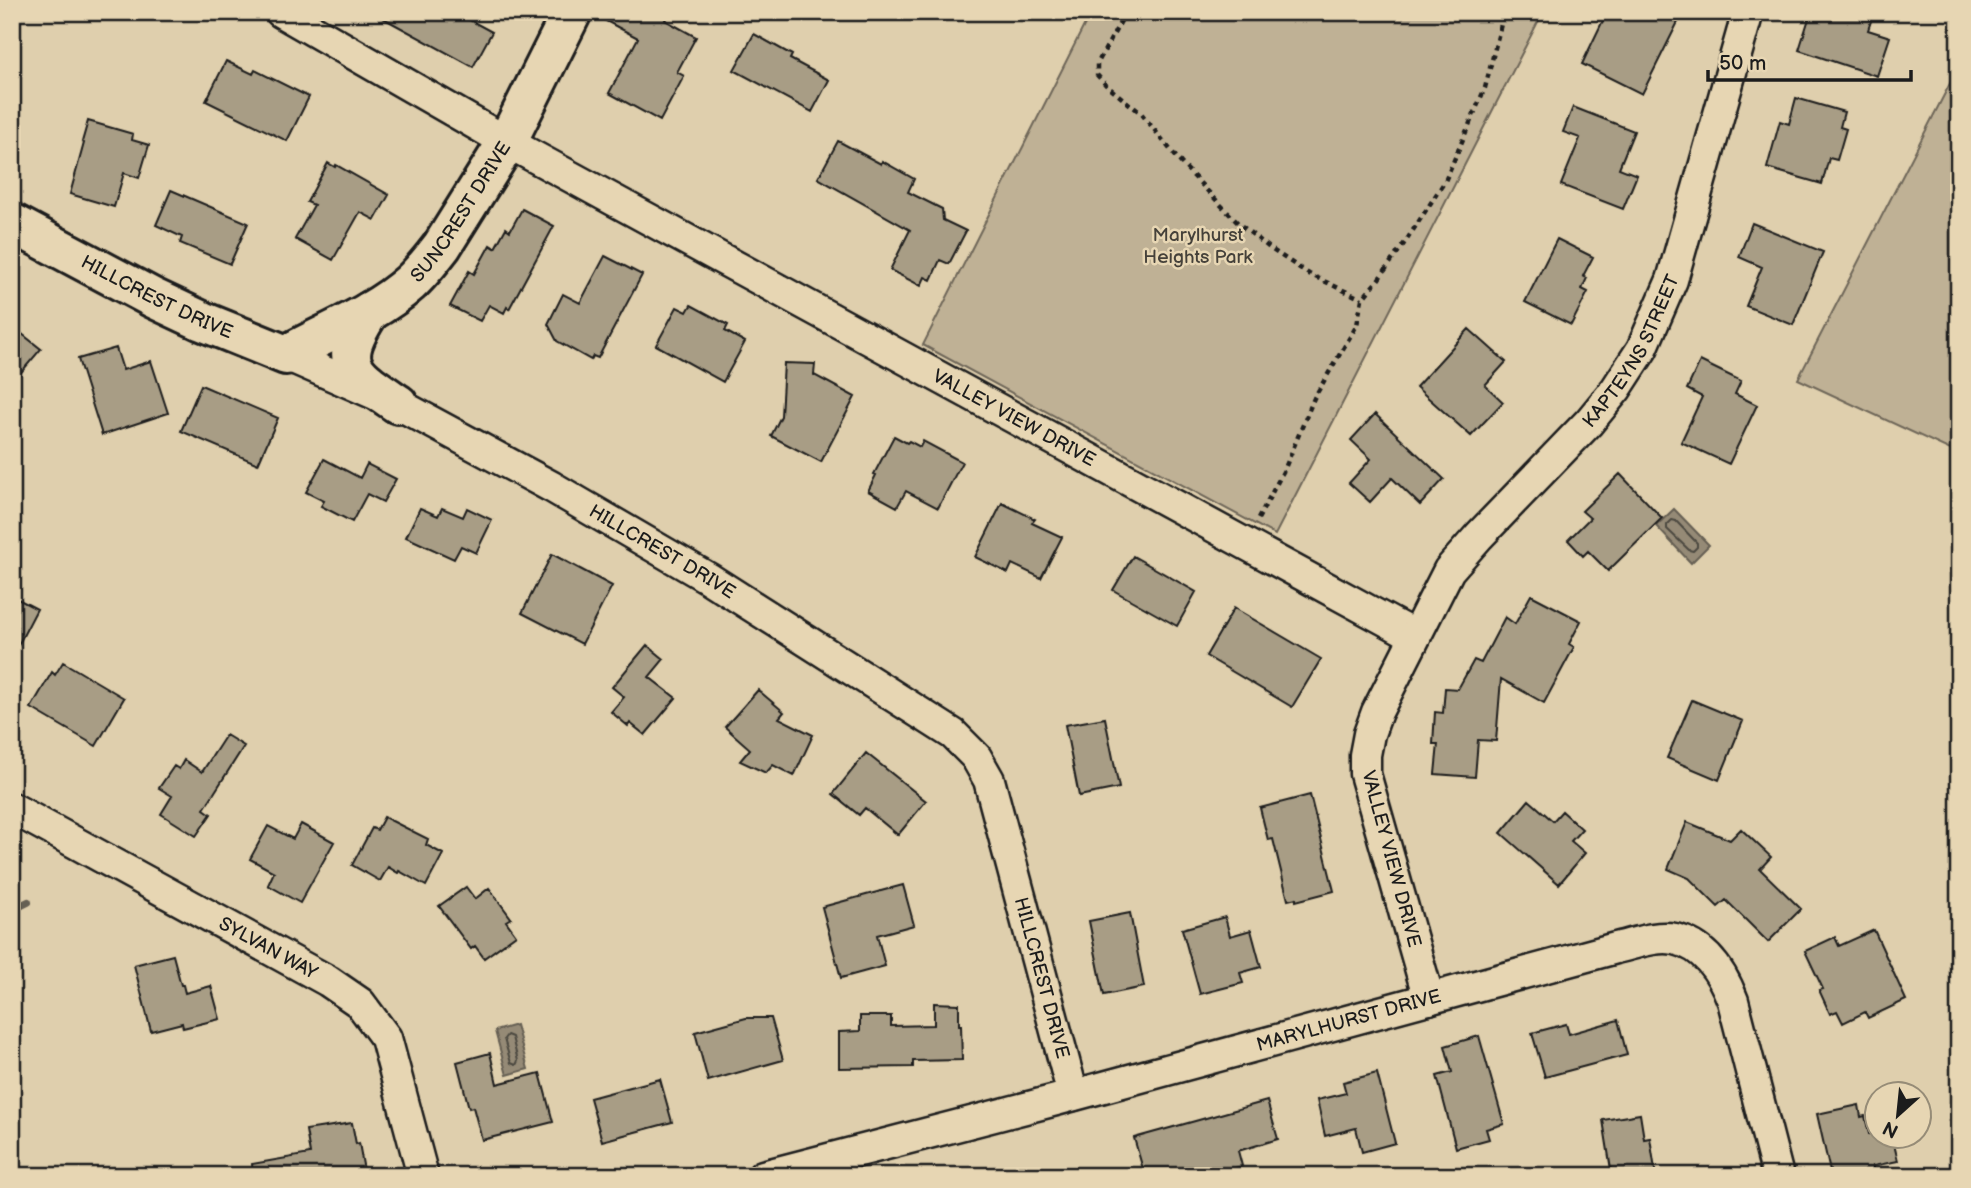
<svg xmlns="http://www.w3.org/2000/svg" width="1971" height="1188" font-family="'Balsamiq Sans',sans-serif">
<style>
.green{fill:#bfb195;stroke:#6e6658;stroke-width:2}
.water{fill:#958a76;stroke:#655e52;stroke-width:2}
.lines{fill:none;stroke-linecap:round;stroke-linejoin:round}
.shore{stroke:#4c4840;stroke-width:2}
.stream{stroke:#655e52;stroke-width:8}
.building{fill:#a89d85;stroke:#1c1c1c;stroke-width:2}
.street-casing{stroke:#1c1c1c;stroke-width:35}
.secondary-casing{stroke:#1c1c1c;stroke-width:44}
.path{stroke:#1c1c1c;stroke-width:4.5;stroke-dasharray:5 5;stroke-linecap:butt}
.street{stroke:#e7d6b3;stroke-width:30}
.secondary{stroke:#e7d6b3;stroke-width:38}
.labels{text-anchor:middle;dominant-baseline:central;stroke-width:5;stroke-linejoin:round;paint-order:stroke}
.street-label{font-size:19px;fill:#1c1c1c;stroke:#e7d6b3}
.park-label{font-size:19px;fill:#45413a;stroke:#e7d6b3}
</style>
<rect width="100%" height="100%" fill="#dfcfad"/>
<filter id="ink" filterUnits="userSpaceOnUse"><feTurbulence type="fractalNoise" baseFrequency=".0143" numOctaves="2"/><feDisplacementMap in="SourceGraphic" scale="14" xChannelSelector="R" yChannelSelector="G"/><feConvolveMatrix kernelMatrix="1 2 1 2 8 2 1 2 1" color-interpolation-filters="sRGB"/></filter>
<g filter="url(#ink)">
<path class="green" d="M1091,12H1543L1275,535L923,345Z
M1959,66V454L1798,379Z"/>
<path class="water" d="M1674,509L1709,545L1691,563L1656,526Z
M516,1025L528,1069L507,1075L495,1031Z"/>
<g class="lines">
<path class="shore" d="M1672,520L1676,521L1697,543V547L1693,551L1689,550L1667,529V525Z
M507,1035L512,1037L518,1061L516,1065L511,1063L504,1039Z"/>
<path class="stream" d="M12,910L28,902"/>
</g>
<path class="building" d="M372,12H455L492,32L473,67Z
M594,12H669L665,20L696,37L677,72L684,76L660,121L609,93L638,38L593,14Z
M1607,12H1683L1642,94L1582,64Z
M1811,12H1874L1868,30L1890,37L1877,76L1799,50Z
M754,34L792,55L790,59L829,80L812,112L734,70Z
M226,61L253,74L255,70L309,97L287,141L206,101Z
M1796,98L1844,112L1840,127L1846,129L1837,160L1829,158L1822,184L1767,168L1780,121L1789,124Z
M1573,107L1634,131L1619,168L1637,175L1623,209L1561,185L1580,138L1563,132Z
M88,121L133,134L132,140L149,145L139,178L124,173L114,207L70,194L84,143L82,142Z
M838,141L881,164L882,161L914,179L908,192L942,209L943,220L966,231L949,264L940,260L931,280L925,277L921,286L890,270L910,230L818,178Z
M328,163L335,167L336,165L389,195L375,220L360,212L333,260L295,239L314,205L307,202Z
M171,190L248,223L230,264L180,243L182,237L156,225Z
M522,209L554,226L509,309L507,307L504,313L489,305L480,321L450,306L469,271L474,274L490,245L495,248L506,228L510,231Z
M1752,223L1823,252L1793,325L1746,306L1762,267L1739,257Z
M1557,239L1593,257L1583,276L1587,278L1582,289L1588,292L1571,325L1525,302Z
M605,256L642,275L598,358L593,356L591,360L557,341L548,324L563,294L580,303Z
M691,305L728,325L725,331L745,342L723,382L656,345L677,307L687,312Z
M12,326L41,349L12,383Z
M1469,329L1506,362L1485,385L1503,402L1471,436L1416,387Z
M116,348L123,370L151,361L168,413L102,435L78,359Z
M1700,361L1741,381L1735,394L1757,405L1729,464L1681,442L1702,397L1687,389Z
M784,363L815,364L814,375L855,397L821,462L771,436L781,416Z
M201,385L278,418L258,464L181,431Z
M1375,414L1444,479L1420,505L1392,478L1370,502L1349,483L1371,459L1351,440Z
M894,436L907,443L909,441L920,447L923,441L962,462L938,508L906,491L897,507L868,491L876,475L874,474Z
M324,459L360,478L367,464L396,479L383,502L367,494L352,522L321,506L324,501L306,492Z
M1620,474L1662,518L1608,571L1588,551L1583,556L1568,540L1590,518L1582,511Z
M1002,503L1035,519L1032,523L1062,537L1041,578L1012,564L1008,573L975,557Z
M420,508L438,516L442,508L463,517L467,508L492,520L476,553L461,546L454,559L406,537Z
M552,554L612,586L582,644L522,613Z
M1133,556L1196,592L1177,626L1113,590Z
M1531,595L1581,621L1569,644L1574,647L1544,703L1501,679L1496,741L1478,740L1475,777L1435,774L1438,744H1433L1435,712L1443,713L1445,688L1458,689L1474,660L1481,663L1505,617L1515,624Z
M12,596L37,609L12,657Z
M1234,608L1321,659L1292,707L1206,656Z
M647,645L664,659L649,677L676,698L645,735L630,723L628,726L611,712L624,697L612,687Z
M63,662L124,698L96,746L31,708L52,672L55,675Z
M758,690L784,712L779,718L813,735L794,776L773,765L766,773L740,761L750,749L725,727Z
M1692,700L1743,721L1719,780L1667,758Z
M1105,718L1119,788L1079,796L1065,725Z
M226,735L244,746L204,809L211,814L196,836L161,814L172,796L159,788L174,766L179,769L184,760L202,772Z
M866,753L926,801L898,835L865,808L859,815L833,794Z
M1310,795L1334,891L1296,901V898L1288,900L1273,839L1268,840L1260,808Z
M1529,800L1553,821L1562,811L1582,829L1571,841L1585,853L1559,884L1501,833Z
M384,817L428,839L426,845L443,854L426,886L399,871L398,873L388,867L380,881L352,865L372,828L377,830Z
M1687,822L1730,840L1741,829L1771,857L1760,869L1801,909L1768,942L1726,900L1718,907L1689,878L1668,869Z
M301,824L334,842L300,903L268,885L274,872L250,859L268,826L293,839Z
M903,885L914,925L877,935L885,966L841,978L822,907Z
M466,887L475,899L489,888L511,918L506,921L516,935L484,958L475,946L471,949L439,906Z
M1130,913L1144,987L1104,995L1089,921Z
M1225,917L1230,936L1251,930L1261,967L1240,973L1243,983L1200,994L1182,929Z
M1874,930L1906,1000L1868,1018L1865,1012L1843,1023L1837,1011L1830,1014L1819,990L1823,989L1805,951L1835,937L1839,946Z
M173,955L181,985H183L185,993L211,986L220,1019L183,1028L182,1023L151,1031L134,965Z
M934,1003L959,1004V1025H961L962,1060L913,1061V1067L839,1068V1032L860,1031V1016H891V1026L934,1025Z
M746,1018H771L783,1060L708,1081L695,1032Z
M1618,1020L1627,1055L1545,1077L1532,1033L1566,1024L1569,1034Z
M1479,1036L1504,1124L1486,1129L1489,1139L1456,1148L1437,1076L1452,1072L1445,1046Z
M490,1053L497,1084L540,1073L553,1122L482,1140L473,1107L469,1108L457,1062Z
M1377,1073L1395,1143L1362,1152L1356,1128L1325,1136L1317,1100L1346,1093L1343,1082Z
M660,1079L672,1122L602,1141L590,1098Z
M1267,1101L1278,1139L1238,1151L1242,1166L1224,1171L1225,1176H1145L1134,1138Z
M1859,1105L1861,1117L1865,1116L1869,1134L1877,1132V1136H1892L1898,1161L1873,1166V1170L1861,1173V1176H1831L1817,1114Z
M1640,1114L1644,1139L1650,1138L1656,1176H1612L1603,1120Z
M352,1123L356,1144L359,1143L365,1176H253L252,1164L310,1154L306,1130Z"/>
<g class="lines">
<defs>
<g id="street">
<path id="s1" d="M281,12L507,142L1415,636"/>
<path id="s2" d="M286,355L398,404L552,487L708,578L953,734L976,757L989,780L1073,1095"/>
<path id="s3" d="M12,808L328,981L360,1003L386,1038L423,1176"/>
<path id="s4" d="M1429,999L1365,774V755L1369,734L1377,712L1449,570L1479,536L1589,422L1616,389L1642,349L1672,280L1748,12"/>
<path id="s5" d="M763,1176L1056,1100L1616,948C1634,944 1656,935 1675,939C1706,946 1723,974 1733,1001L1778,1176"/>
</g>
<g id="secondary">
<path id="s6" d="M12,223L153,298L202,321L286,355C327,332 374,315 410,283C422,272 432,259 442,246L507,142L572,12"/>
<path d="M370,311C335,365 351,372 398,404"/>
</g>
</defs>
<use href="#street" class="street-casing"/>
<use href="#secondary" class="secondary-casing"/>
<path class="path" d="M1126,12L1097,64V75L1107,86L1141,113L1181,163L1238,223L1271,249L1309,274L1362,299
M1258,519L1285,468L1314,398L1357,325L1362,299L1378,280L1406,241L1445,181L1485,88L1504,12"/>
<use href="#street" class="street"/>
<use href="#secondary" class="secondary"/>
</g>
</g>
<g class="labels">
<g class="street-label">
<text stroke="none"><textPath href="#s6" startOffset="536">SUNCREST DRIVE</textPath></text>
<text stroke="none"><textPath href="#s6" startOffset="163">HILLCREST DRIVE</textPath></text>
<text stroke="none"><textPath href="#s4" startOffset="744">KAPTEYNS STREET</textPath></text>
<text stroke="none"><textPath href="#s1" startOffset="838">VALLEY VIEW DRIVE</textPath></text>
<text stroke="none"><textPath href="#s2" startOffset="425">HILLCREST DRIVE</textPath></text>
<text transform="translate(1391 859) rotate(75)">VALLEY VIEW DRIVE</text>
<text stroke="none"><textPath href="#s3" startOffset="292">SYLVAN WAY</textPath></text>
<text stroke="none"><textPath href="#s2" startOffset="1032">HILLCREST DRIVE</textPath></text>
<text stroke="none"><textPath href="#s5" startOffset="606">MARYLHURST DRIVE</textPath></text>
</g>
<g class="park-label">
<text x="1198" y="235">Marylhurst<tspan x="1198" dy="22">Heights Park</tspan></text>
</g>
</g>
<rect width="1971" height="1188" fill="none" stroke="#e7d6b3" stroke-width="42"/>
<rect x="21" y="21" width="1929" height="1146" fill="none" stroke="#1c1c1c" stroke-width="2.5" filter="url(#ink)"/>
<g transform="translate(1898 1115) rotate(207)"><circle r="33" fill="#e7d6b3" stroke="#968c77" stroke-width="2"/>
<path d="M0-5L12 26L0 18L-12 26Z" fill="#1c1c1c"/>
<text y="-10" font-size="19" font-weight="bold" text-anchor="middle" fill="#1c1c1c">N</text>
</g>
<path d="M1708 70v10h203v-10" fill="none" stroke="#1c1c1c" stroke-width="3.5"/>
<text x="1719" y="70" font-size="21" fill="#1c1c1c" stroke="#e7d6b3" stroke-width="5" paint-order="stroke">50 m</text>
</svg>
